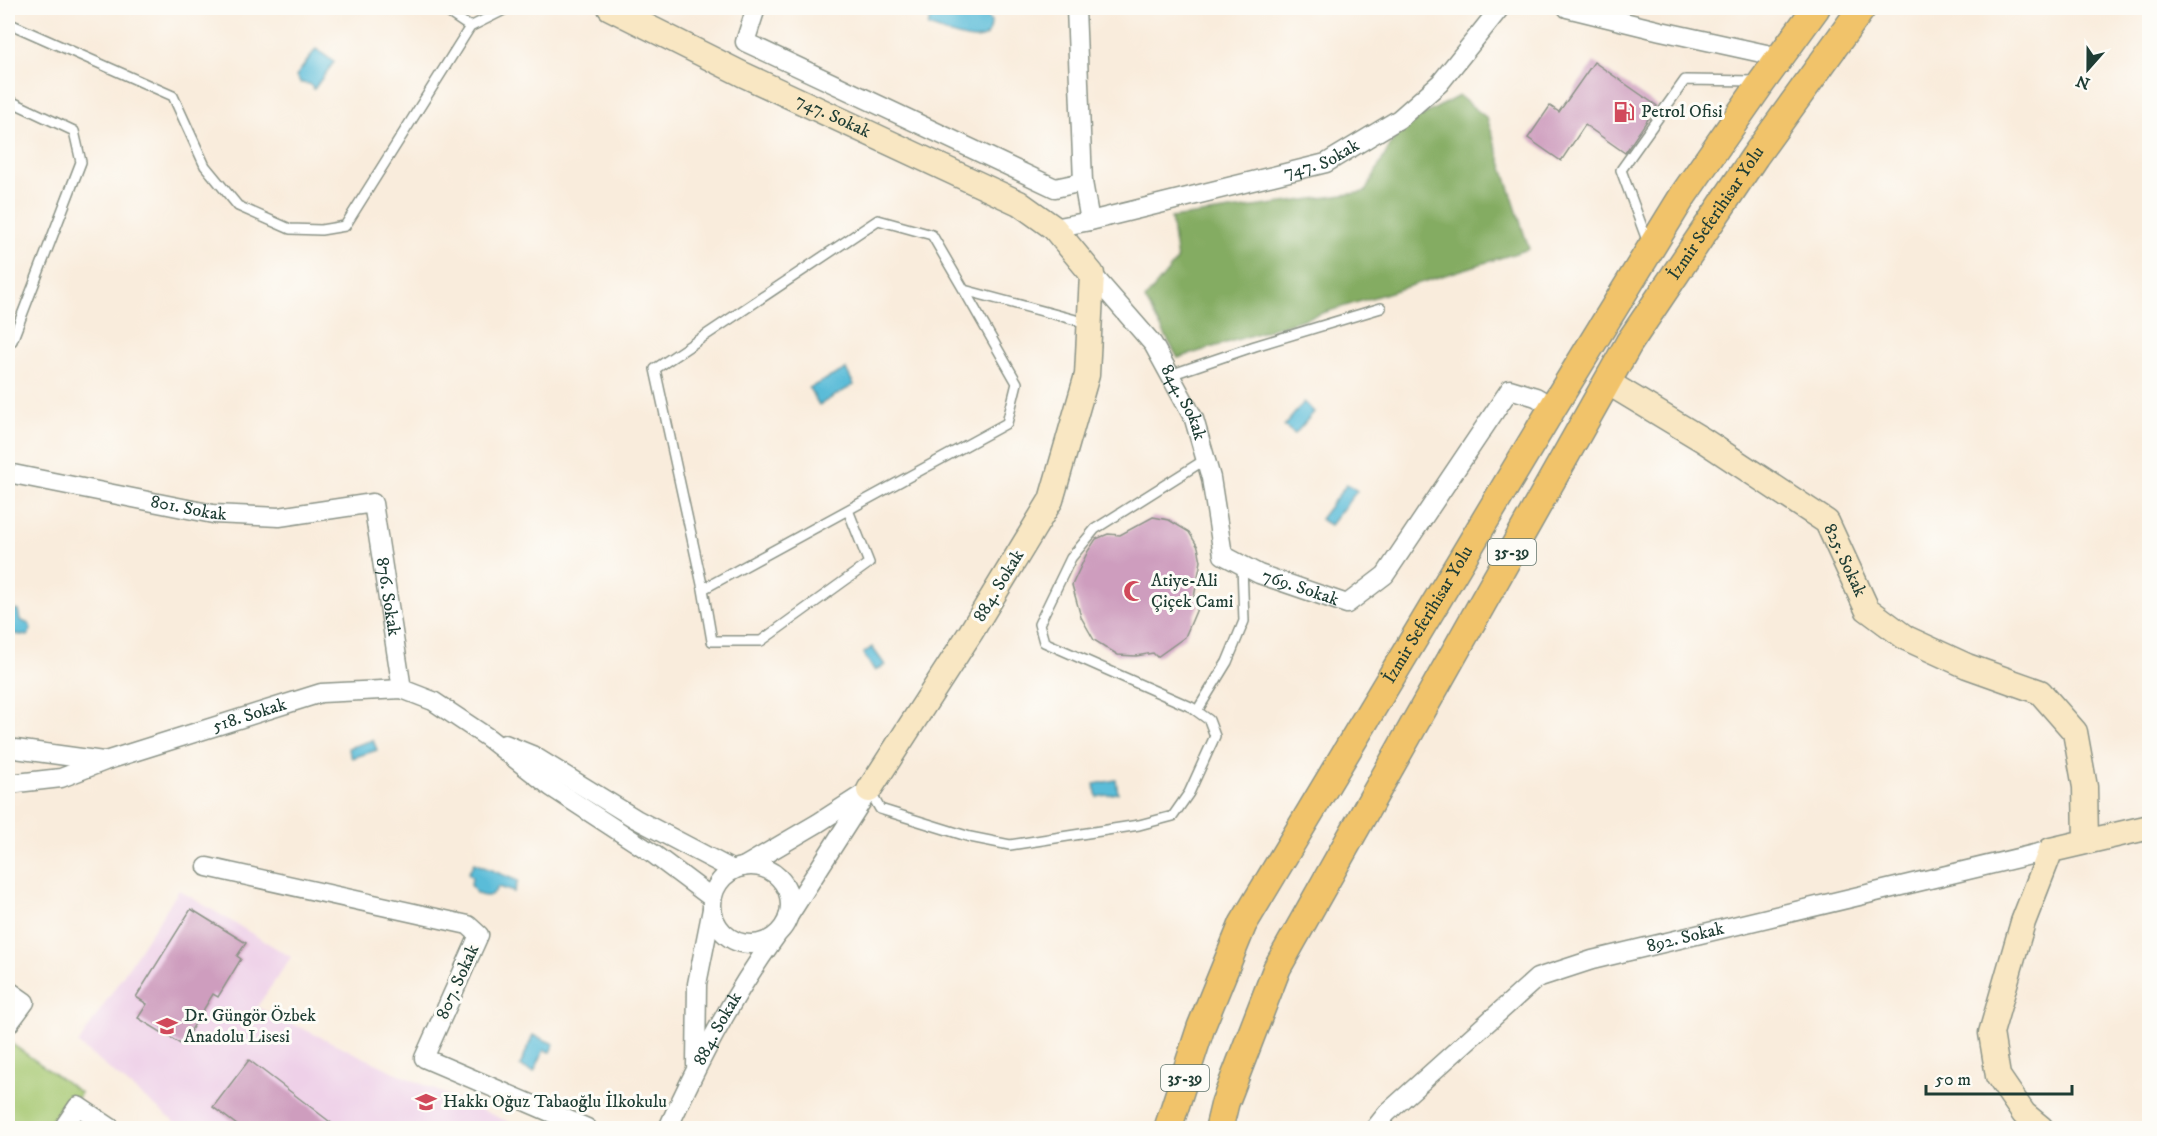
<svg xmlns="http://www.w3.org/2000/svg" width="2157" height="1136" font-family="'IM FELL DW Pica',serif">
<style>
.built{fill:#eed0e8}
.green{fill:#a5c770;stroke:#628252;stroke-width:1.5}
.forest{fill:#84ac62;stroke:#52744b;stroke-width:1.5}
.water{fill:#5abcd8;stroke:#3c7c86;stroke-width:1.5}
.building{fill:#ce9dbe}
.lines{fill:none;stroke-linecap:round;stroke-linejoin:round}
.lane-casing{stroke:#8c9488;stroke-width:12}
.street-casing{stroke:#8c9488;stroke-width:21}
.secondary-casing{stroke:#8c9488;stroke-width:27}
.primary-casing{stroke:#8c9488;stroke-width:30}
.lane{stroke:#fff;stroke-width:9}
.street{stroke:#fff;stroke-width:18}
.secondary{stroke:#f9e7c3;stroke-width:24}
.primary{stroke:#f1c36a;stroke-width:27}
.labels{text-anchor:middle;dominant-baseline:central;stroke-width:6;stroke-linejoin:round;paint-order:stroke}
.shield{fill:#fdfcf7;stroke:#62766e;stroke-width:1.5}
.shield-label{font-size:16px;font-weight:bold;fill:#1f3d34}
.poi-label{font-size:18px;fill:#1f3d34;stroke:#fdfcf7;text-anchor:start}
.street-label{font-size:18px;fill:#1f3d34;stroke:#fdfcf7}
</style>
<rect width="100%" height="100%" fill="#fdfcf7"/>
<filter id="ink" filterUnits="userSpaceOnUse"><feTurbulence type="fractalNoise" baseFrequency=".0167" numOctaves="2"/><feDisplacementMap in="SourceGraphic" scale="12" xChannelSelector="R" yChannelSelector="G"/><feConvolveMatrix kernelMatrix="1 2 1 2 8 2 1 2 1" color-interpolation-filters="sRGB"/></filter>
<filter id="wash" filterUnits="userSpaceOnUse"><feTurbulence type="fractalNoise" baseFrequency=".008" numOctaves="4" result="noise"/><feDisplacementMap in="SourceGraphic" scale="24" xChannelSelector="R" yChannelSelector="G"/><feGaussianBlur stdDeviation="1.35" result="paint"/><feColorMatrix in="noise" values="0 0 0 0 0 0 0 0 0 0 0 0 0 0 0 0 0 1.4 0 .05"/><feComposite in="paint" operator="in"/></filter>
<g filter="url(#wash)">
<rect width="100%" height="100%" fill="#f9ecdc"/>
<path class="built" d="M179,890L291,957L257,1007L401,1075L523,1128H182L78,1044Z"/>
<path class="green" d="M8,1041L81,1093L58,1128H8Z"/>
<path class="forest" d="M1459,96L1487,118L1529,249L1178,358L1145,299L1177,260L1171,218L1365,192L1400,127Z"/>
<path class="water" d="M934,8C953,7 980,2 991,21C992,55 945,31 928,26Z
M316,49L334,62L314,89L309,84L301,83L296,76Z
M846,369L854,385L819,405L809,388Z
M1304,402L1314,412L1295,434L1284,426Z
M1347,484L1357,491L1330,525L1320,519Z
M8,608L18,610L20,620L29,624L31,628L28,636L8,633Z
M872,647L885,665L875,671L863,654Z
M373,740L377,750L352,758L348,748Z
M1116,780L1118,793L1097,797L1094,784Z
M474,863L518,881L514,892L498,887C493,896 486,899 476,893L471,885L472,877L468,874Z
M533,1035L554,1044L550,1052L544,1050L534,1072L520,1066Z"/>
<g id="blocks">
<path class="building" d="M1594,62L1657,106L1625,153L1585,125L1561,161L1528,138L1550,106L1559,112Z
M1153,517L1169,520L1189,532L1198,547L1201,561L1194,597L1199,604L1185,637L1157,657L1153,653L1136,656L1118,655L1094,640L1081,617L1072,585L1088,551L1096,539L1108,534L1120,535Z
M191,909L246,943L237,956L241,959L218,997L213,994L182,1045L138,1018L147,1004L136,997Z
M249,1060L338,1128H241L213,1107Z"/>
</g>
</g>
<g filter="url(#ink)">
<use href="#blocks" fill-opacity="0" stroke="#8c9488" stroke-width="1.5"/>
<g class="lines">
<defs>
<path id="lane" d="M8,23L173,96L205,166L238,206L290,229L321,230L345,226L470,27L442,8
M470,27L508,8
M8,100L74,131L81,162L12,341L8,340
M1648,243L1621,170L1685,80L1756,81
M964,290L1017,383L1007,423L703,589L655,369L878,220L932,235L964,290L1087,323
M1170,375L1255,346L1381,308
M703,589L712,641H761L869,563L848,510
M1197,711L1227,662L1244,621L1242,566
M869,790L880,809L970,837L1010,845L1139,825L1173,816L1189,793L1215,736L1209,720L1191,707L1044,642L1039,624L1071,558L1095,529L1206,459"/>
<g id="street">
<path d="M756,8L745,42L1055,188L1083,182"/>
<path d="M1567,8L1661,31L1780,57"/>
<path id="s1" d="M1090,221L1326,163L1399,119L1440,83L1500,8"/>
<path d="M1054,228L1090,221L1083,182L1076,8"/>
<path id="s2" d="M1092,274L1153,344L1194,419L1211,478L1223,555L1259,574L1347,604L1385,575L1510,389L1536,397L1553,407"/>
<path id="s3" d="M8,473L213,514L279,517L373,503L402,689"/>
<path d="M505,744L532,755L636,819L733,870"/>
<path d="M8,748L103,761"/>
<path id="s4" d="M8,784L61,778L105,761L321,693L402,689L433,701L487,737L551,787L652,853L712,898"/>
<circle cx="751" cy="905" r="39"/>
<path d="M207,867L468,925L479,935L424,1058L587,1128"/>
<path d="M743,867L818,823L863,794"/>
<path d="M788,917L869,790"/>
<path d="M8,990L25,1002L8,1025"/>
<path d="M696,1065L697,984L712,909"/>
<path d="M63,1128L78,1106L111,1128"/>
<path id="s5" d="M668,1128C699,1061 732,996 776,936"/>
<path id="s6" d="M1375,1128L1387,1113L1537,978L1592,960L2051,850"/>
</g>
<g id="secondary">
<path id="s7" d="M610,8L742,74L1019,203L1054,228L1092,274L1087,375L1051,500L971,632L869,790"/>
<path id="s8" d="M1607,382L1703,440L1827,522L1867,609L1906,638L1967,666L2040,692L2075,732L2085,787L2086,841"/>
<path d="M2041,1128L2024,1114L1998,1076L1991,1033L2023,922L2051,850L2150,827"/>
</g>
<g id="primary">
<path id="s9" d="M1168,1128L1201,1027L1243,924L1553,407L1684,194L1762,82L1816,8"/>
<path id="s10" d="M1219,1128L1225,1103L1277,968L1629,343L1755,156L1862,8"/>
</g>
</defs>
<use href="#lane" class="lane-casing"/>
<use href="#street" class="street-casing"/>
<use href="#secondary" class="secondary-casing"/>
<use href="#primary" class="primary-casing"/>
<use href="#lane" class="lane"/>
<use href="#street" class="street"/>
<use href="#secondary" class="secondary"/>
<use href="#primary" class="primary"/>
</g>
</g>
<defs>
<symbol id="fuel-bare" viewBox="-9 -9 18 18"><path d="M-5.5-6h7V0h2V4h1.3V-2.5L3-4.5l.8-.8L6-3V5H2.5V1h-1V6h-7ZM-4.2-4.7v3.2H.2V-4.7Z" fill="#d1495b" stroke="#fdfcf7" stroke-width="2.5" paint-order="stroke"/></symbol>
<symbol id="mosque-bare" viewBox="-9 -9 18 18"><path d="M3.5-4.9A6 6 0 1 0 3.5 4.9A5 5 0 1 1 3.5-4.9Z" fill="#d1495b" stroke="#fdfcf7" stroke-width="2.5" paint-order="stroke"/></symbol>
<symbol id="school-bare" viewBox="-9 -9 18 18"><path d="M0-5L7-2L0 1L-7-2ZM-4 1L0 2.5L4 1V4Q0 6-4 4Z" fill="#d1495b" stroke="#fdfcf7" stroke-width="2.5" paint-order="stroke"/></symbol>
</defs>
<g fill-rule="evenodd">
<use href="#fuel-bare" x="1609" y="97" width="30" height="30"/>
<use href="#mosque-bare" x="1119" y="576" width="30" height="30"/>
<use href="#school-bare" x="152" y="1011" width="30" height="30"/>
<use href="#school-bare" x="411" y="1087" width="30" height="30"/>
</g>
<g class="labels">
<g class="shield">
<rect x="1488" y="539" width="48" height="26" rx="4.5"/>
<rect x="1161" y="1065" width="48" height="26" rx="4.5"/>
</g>
<g class="shield-label">
<text x="1512" y="552">35-39</text>
<text x="1185" y="1078">35-39</text>
</g>
<g class="poi-label">
<text x="1641" y="112">Petrol Ofisi</text>
<text x="1151" y="581">Atiye-Ali<tspan x="1151" dy="21">Çiçek Cami</tspan></text>
<text x="184" y="1016">Dr. Güngör Özbek<tspan x="184" dy="21">Anadolu Lisesi</tspan></text>
<text x="443" y="1102">Hakkı Oğuz Tabaoğlu İlkokulu</text>
</g>
<g class="street-label">
<text stroke="none"><textPath href="#s7" startOffset="248">747. Sokak</textPath></text>
<text stroke="none"><textPath href="#s1" startOffset="240">747. Sokak</textPath></text>
<text stroke="none"><textPath href="#s10" startOffset="1044">İzmir Seferihisar Yolu</textPath></text>
<text stroke="none"><textPath href="#s2" startOffset="159">844. Sokak</textPath></text>
<text stroke="none"><textPath href="#s3" startOffset="184">801. Sokak</textPath></text>
<text stroke="none"><textPath href="#s8" startOffset="303">825. Sokak</textPath></text>
<text transform="translate(999 586) rotate(-59)">884. Sokak</text>
<text stroke="none"><textPath href="#s2" startOffset="402">769. Sokak</textPath></text>
<text stroke="none"><textPath href="#s3" startOffset="465">876. Sokak</textPath></text>
<text stroke="none"><textPath href="#s9" startOffset="578">İzmir Seferihisar Yolu</textPath></text>
<text stroke="none"><textPath href="#s4" startOffset="252">518. Sokak</textPath></text>
<text stroke="none"><textPath href="#s6" startOffset="375">892. Sokak</textPath></text>
<text transform="translate(458 982) rotate(-66)">807. Sokak</text>
<text stroke="none"><textPath href="#s5" startOffset="111">884. Sokak</textPath></text>
</g>
</g>
<rect width="2157" height="1136" fill="none" stroke="#fdfcf7" stroke-width="30"/>
<g transform="translate(2088 69) rotate(201)" stroke="#fdfcf7" stroke-width="4.5" paint-order="stroke">
<path d="M0-4.5L10 22L0 15L-10 22Z" fill="#1f3d34"/>
<text y="-9" font-size="16" font-weight="bold" text-anchor="middle" fill="#1f3d34">N</text>
</g>
<path d="M1926 1085v9h146v-9" fill="none" stroke="#1f3d34" stroke-width="3"/>
<text x="1935" y="1085" font-size="18" fill="#1f3d34" stroke="#fdfcf7" stroke-width="4.5" paint-order="stroke">50 m</text>
</svg>
